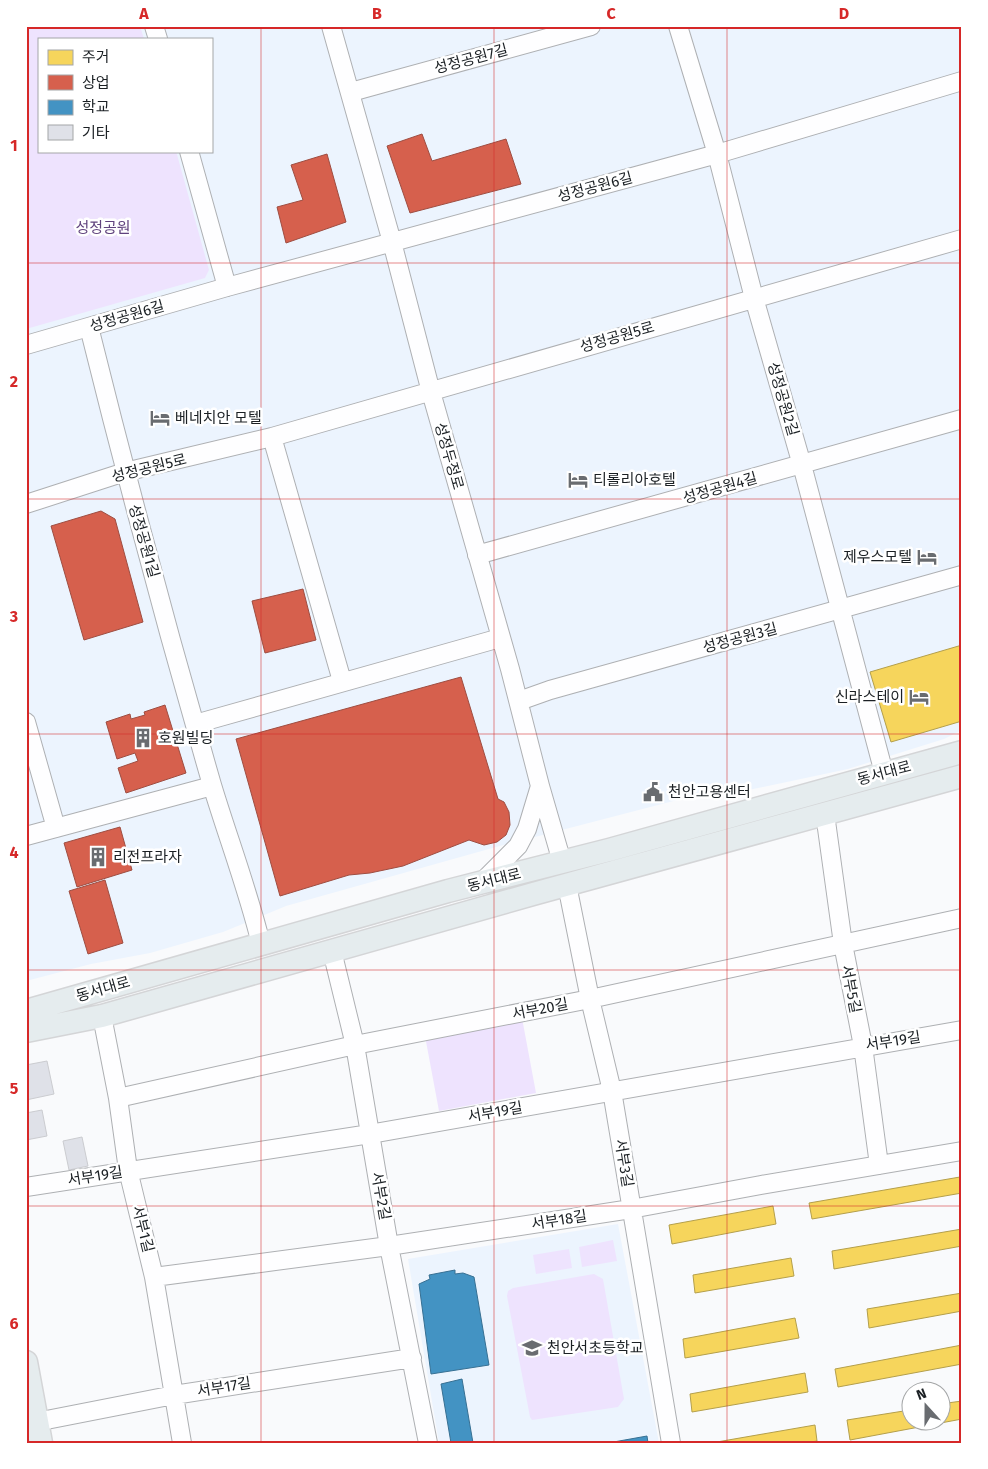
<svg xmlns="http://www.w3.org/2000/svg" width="988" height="1469" font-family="'Fira Sans','Noto Sans KR',sans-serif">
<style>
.built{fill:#ecf4fe;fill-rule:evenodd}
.green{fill:#eee3fe}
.homes{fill:#f6d55c;stroke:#b49f4b}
.shops{fill:#d6604d;stroke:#9e4d41}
.schools{fill:#4393c3;stroke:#377093}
.building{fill:#dfe1e8;stroke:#cbccd0}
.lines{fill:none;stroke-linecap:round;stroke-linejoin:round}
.minor-casing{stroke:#aeb0b3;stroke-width:20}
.major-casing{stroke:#d4d5d7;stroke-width:25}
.minor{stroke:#fefeff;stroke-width:18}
.major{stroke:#e5ecee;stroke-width:22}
.grid{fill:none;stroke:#d62828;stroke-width:1;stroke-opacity:0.55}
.labels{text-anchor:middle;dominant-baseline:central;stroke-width:5;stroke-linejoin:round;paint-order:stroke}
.street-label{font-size:15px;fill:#1b2024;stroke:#fff}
.park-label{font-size:15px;fill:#60437e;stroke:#fff}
.poi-label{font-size:15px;fill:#1b2024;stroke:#fff;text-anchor:start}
.neatline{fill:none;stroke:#d62828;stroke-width:2}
.grid-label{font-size:16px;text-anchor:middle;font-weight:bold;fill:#d62828}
</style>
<rect width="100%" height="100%" fill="#f9fafc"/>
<path class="built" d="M26,26H962V730L944,739L848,769L720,796L681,799L496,847L286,906L223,932L150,953L91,964L26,981ZM39,39H211V151H39Z
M618,1224L659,1443H439L408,1259Z"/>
<path class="green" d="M33,26H140L144,39H39V151H176L209,270L205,278L26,329V28Z
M522,1018L536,1093L439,1111L425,1036Z
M613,1240L617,1261L582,1267L579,1247Z
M569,1249L572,1268L536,1274L533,1255Z
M594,1274L603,1279L624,1399L618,1407L532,1420L530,1417L507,1296L508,1291L513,1288Z"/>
<path class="homes" d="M962,645V721L891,742L870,672Z
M960,1177L962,1193L812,1219L809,1203Z
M773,1206L776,1224L672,1244L669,1225Z
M962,1229V1246L834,1269L832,1251Z
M791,1258L794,1276L695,1293L693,1275Z
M962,1293V1311L869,1328L867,1309Z
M795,1318L799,1338L685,1358L683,1339Z
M962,1345V1364L838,1387L835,1369Z
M805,1373L808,1392L692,1412L690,1394Z
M962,1401V1419L850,1440L847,1420L910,1410V1422H940V1404Z
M815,1425L817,1441L805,1443H711Z"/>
<path class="shops" d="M422,134L432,161L506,139L521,184L410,213L387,146Z
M327,154L346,222L286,243L277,207L303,200L291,165Z
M101,511L115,519L143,622L84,640L51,526Z
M303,589L316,640L265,653L252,601Z
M461,677L498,799L504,802L509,812L510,825L506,835L497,842L484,845L469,840L403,866L370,873L349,875L280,896L236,739Z
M165,705L186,773L126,793L118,768L138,761L135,753L117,759L106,722L130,714L131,719L145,715L144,712Z
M120,827L132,870L77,887L64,843Z
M105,880L123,943L88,954L69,891Z"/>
<path class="schools" d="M455,1270V1274L463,1273L474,1277L489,1365L431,1374L419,1284L430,1279L429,1275Z
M462,1379L473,1443H451L441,1384Z
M647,1436L648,1443H608Z"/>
<path class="building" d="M47,1061L54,1094L26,1100V1065Z
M42,1110L47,1136L26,1140V1113Z
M82,1137L88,1166L69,1170L63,1141Z"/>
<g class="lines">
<defs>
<path id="minor" d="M154,26L158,39
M331,26L392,242L431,392L510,669L540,786L562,862
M678,26L717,154L754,298L802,465L884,773
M351,92L591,26
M189,151L227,287
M89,327C127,480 168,633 212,785C228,838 248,890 261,944
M26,345L227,287L717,154L962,81
M272,437L342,681
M26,504L125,472L272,437L962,239
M477,555L962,419
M519,701L550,690L962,575
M26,722L56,828
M195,724L500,638
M825,814L843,944L863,1046L879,1165
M26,836L212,786
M482,882L518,846L527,829L540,786
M567,885L590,999L612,1091L671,1443
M332,951L355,1045L389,1246L428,1443
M102,1016L118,1098L128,1170L154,1277L182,1443
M118,1098L355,1045L590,999L962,918
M26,1187L370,1134L962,1030
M154,1277L389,1246L631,1209L761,1185L962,1151
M26,1424L174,1395L412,1358"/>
<path id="major" d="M26,1011L448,891L609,850L962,752
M26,1031L102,1016L533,894L962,776
M26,1362L41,1443"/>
</defs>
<use href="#minor" class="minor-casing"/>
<use href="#major" class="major-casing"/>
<use href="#minor" class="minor"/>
<use href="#major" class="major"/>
</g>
<path class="grid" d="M261,26V1443M494,26V1443M727,26V1443M26,263H962M26,499H962M26,734H962M26,970H962M26,1206H962"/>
<defs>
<symbol id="hotel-bare" viewBox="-9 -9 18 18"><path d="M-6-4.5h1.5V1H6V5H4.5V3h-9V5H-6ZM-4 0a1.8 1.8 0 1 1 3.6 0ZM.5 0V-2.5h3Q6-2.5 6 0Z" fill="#696c70" stroke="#fff" stroke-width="2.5" paint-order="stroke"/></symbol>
<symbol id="building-bare" viewBox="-9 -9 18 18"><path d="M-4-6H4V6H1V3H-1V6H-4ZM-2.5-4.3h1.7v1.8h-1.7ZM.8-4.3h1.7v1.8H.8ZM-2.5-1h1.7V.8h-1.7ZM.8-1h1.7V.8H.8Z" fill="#696c70" stroke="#fff" stroke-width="2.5" paint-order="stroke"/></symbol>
<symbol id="civic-bare" viewBox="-9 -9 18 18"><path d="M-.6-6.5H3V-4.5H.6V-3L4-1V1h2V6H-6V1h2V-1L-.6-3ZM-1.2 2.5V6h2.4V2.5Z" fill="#696c70" stroke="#fff" stroke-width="2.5" paint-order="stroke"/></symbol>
<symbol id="school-bare" viewBox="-9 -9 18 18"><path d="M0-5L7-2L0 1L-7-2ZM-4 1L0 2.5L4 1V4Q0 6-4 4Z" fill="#696c70" stroke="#fff" stroke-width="2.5" paint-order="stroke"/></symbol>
</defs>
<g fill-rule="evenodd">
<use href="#hotel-bare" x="146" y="404" width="28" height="28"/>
<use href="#hotel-bare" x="564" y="466" width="28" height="28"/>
<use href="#hotel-bare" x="913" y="543" width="28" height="28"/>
<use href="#hotel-bare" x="905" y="683" width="28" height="28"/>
<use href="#building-bare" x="129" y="724" width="28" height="28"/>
<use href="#civic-bare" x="639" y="778" width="28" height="28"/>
<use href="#building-bare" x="84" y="843" width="28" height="28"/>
<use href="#school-bare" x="518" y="1334" width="28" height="28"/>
</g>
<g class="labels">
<g class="street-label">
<text transform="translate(471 59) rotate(-15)">성정공원7길</text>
<text transform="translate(595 187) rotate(-15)">성정공원6길</text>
<text transform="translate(127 316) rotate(-16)">성정공원6길</text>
<text transform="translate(617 337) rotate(-16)">성정공원5로</text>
<text transform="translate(783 399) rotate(74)">성정공원2길</text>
<text transform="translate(449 456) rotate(74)">성정두정로</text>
<text transform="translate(149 468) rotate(-14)">성정공원5로</text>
<text transform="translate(720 488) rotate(-16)">성정공원4길</text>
<text transform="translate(144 541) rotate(74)">성정공원1길</text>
<text transform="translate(740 638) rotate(-15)">성정공원3길</text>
<text transform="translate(884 773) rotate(-15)">동서대로</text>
<text transform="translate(494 880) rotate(-14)">동서대로</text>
<text transform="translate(103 989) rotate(-16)">동서대로</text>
<text transform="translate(851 989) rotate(79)">서부5길</text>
<text transform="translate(540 1009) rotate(-11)">서부20길</text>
<text transform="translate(893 1041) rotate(-9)">서부19길</text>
<text transform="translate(495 1112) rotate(-10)">서부19길</text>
<text transform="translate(624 1163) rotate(81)">서부3길</text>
<text transform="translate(95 1176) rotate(-9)">서부19길</text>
<text transform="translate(381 1196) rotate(80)">서부2길</text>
<text transform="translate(559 1220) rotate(-9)">서부18길</text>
<text transform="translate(143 1229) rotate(76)">서부1길</text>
<text transform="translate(224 1387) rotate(-9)">서부17길</text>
</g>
<g class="park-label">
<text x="103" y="228">성정공원</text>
</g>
<g class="poi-label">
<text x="175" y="418">베네치안 모텔</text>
<text x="593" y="480">티롤리아호텔</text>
<text x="912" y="557" text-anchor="end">제우스모텔</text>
<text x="904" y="697" text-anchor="end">신라스테이</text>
<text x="158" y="738">호원빌딩</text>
<text x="668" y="792">천안고용센터</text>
<text x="113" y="857">리전프라자</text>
<text x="547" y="1348">천안서초등학교</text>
</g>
</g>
<rect width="988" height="1469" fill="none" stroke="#ffffff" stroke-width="55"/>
<rect x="38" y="38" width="175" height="115" fill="#ffffff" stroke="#a4a6a7"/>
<rect x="48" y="50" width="25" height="15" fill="#f6d55c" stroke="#a4a6a7"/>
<text x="82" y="62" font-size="15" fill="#1b2024">주거</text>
<rect x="48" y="75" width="25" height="15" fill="#d6604d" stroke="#a4a6a7"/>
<text x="82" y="88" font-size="15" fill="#1b2024">상업</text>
<rect x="48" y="100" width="25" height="15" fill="#4393c3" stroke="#a4a6a7"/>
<text x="82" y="112" font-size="15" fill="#1b2024">학교</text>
<rect x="48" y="125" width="25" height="15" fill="#dfe1e8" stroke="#a4a6a7"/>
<text x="82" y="138" font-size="15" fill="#1b2024">기타</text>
<g transform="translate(926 1406) rotate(339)"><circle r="24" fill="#ffffff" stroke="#a4a6a7"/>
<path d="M0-4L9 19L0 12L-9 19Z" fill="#696c70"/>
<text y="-8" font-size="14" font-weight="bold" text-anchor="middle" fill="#1b2024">N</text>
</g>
<rect x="28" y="28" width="932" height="1414" class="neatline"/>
<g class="grid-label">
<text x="144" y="19">A</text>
<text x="377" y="19">B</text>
<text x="611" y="19">C</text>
<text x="844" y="19">D</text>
<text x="14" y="151">1</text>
<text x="14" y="387">2</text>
<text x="14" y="622">3</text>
<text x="14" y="858">4</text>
<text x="14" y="1094">5</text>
<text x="14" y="1329">6</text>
</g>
</svg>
